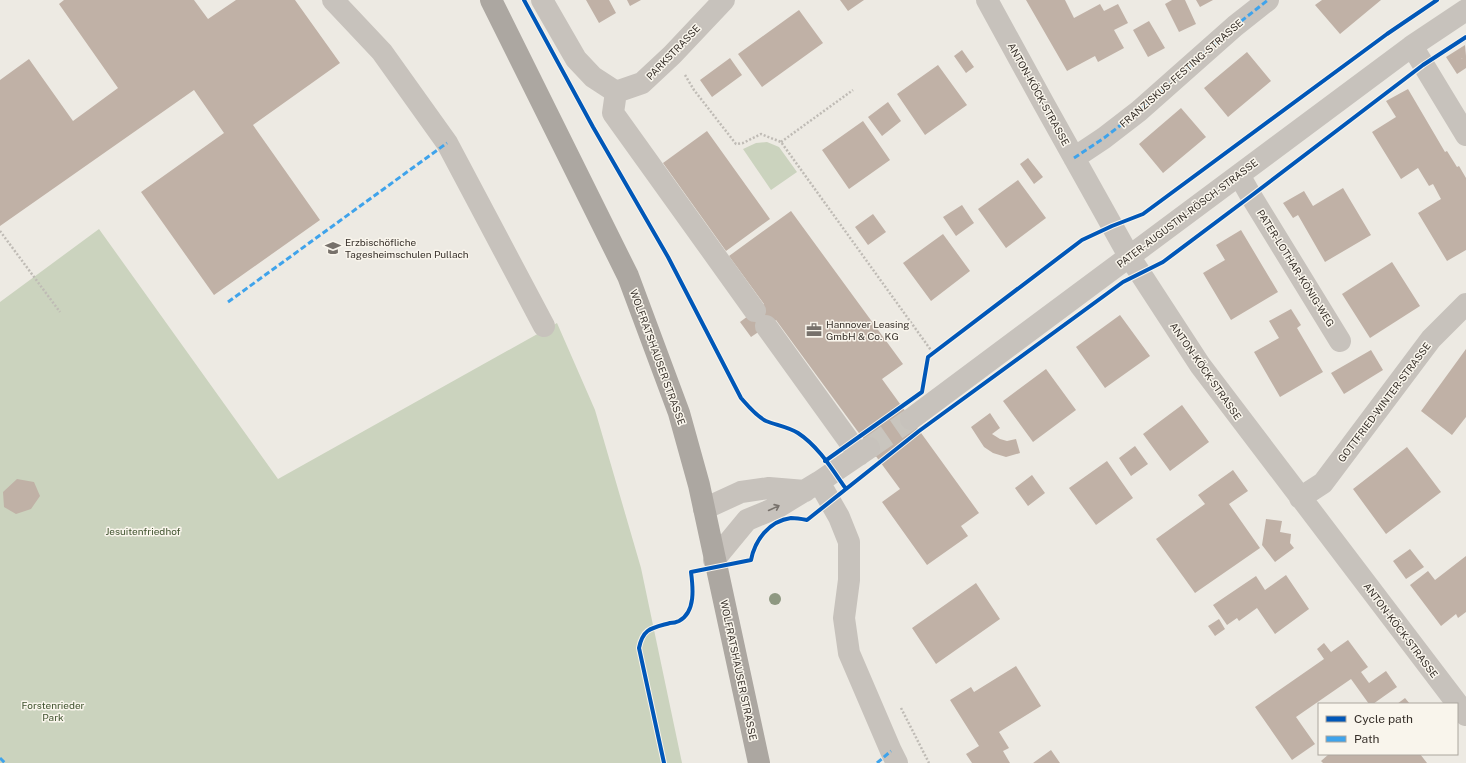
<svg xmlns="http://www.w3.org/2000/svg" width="1466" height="763" font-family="'Public Sans',sans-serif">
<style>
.green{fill:#cbd3be}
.building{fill:#c0b1a6}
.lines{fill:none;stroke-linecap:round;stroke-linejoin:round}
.minor-tunnel{stroke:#c9c5be;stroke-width:22;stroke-dasharray:22 11;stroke-linecap:butt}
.path{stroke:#bfbbb5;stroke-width:2.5;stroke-dasharray:2 2;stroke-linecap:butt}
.minor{stroke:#c7c2bc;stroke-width:22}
.major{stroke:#aca7a1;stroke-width:22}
.quiet{stroke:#3fa3eb;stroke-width:3;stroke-dasharray:6 3;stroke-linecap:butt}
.cycleway-casing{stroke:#f9f5ec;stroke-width:6}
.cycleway{stroke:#0057b8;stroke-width:4}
.tree{fill:#8e9881}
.oneway{stroke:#78726c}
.labels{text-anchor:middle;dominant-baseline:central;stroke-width:3;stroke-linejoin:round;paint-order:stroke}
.street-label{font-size:10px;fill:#37302a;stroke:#f9f5ec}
.poi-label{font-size:10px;fill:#37302a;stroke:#f9f5ec;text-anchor:start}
.park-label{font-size:10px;fill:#415430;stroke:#f9f5ec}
</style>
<rect width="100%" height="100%" fill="#edeae3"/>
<path class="green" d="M767,142L779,147L797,172L771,190L743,149L756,143Z
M99,229L278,479L557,323L595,410L641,568L682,763H0V302Z"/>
<path class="building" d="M64,0H194L208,19L236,0H295L340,63L253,125L320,220L214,295L141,192L224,133L194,90L0,226V80L29,59L73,121L118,88L59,4Z
M586,0H609L616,13L599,23Z
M627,0H641L630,6Z
M840,0H864L848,11Z
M1026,0H1065L1074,18L1100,4L1104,11L1118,4L1128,23L1114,30L1124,48L1098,62L1095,56L1067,71Z
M1172,0H1185L1196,24L1179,32L1165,4Z
M1196,0H1213L1200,7Z
M1322,0H1381L1340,34L1315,5Z
M799,10L823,43L762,87L738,54Z
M1149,21L1165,48L1148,57L1133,30Z
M1465,45L1466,56L1461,59L1466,56V68L1457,74L1446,57Z
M962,50L974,67L966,73L954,56Z
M1247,52L1271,81L1228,117L1204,88Z
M730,58L742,75L712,97L700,80Z
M938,65L967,105L925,135L897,94Z
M1408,89L1445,152L1447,151L1457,167L1459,166L1466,178V250L1447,261L1418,213L1441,199L1433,184L1429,186L1418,168L1401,179L1372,132L1396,117L1386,101Z
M888,102L901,121L882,136L868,117Z
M1181,108L1206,137L1163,173L1139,144Z
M863,121L890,160L849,189L822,150Z
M707,131L770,219L726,251L663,163Z
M1028,158L1043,177L1034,184L1020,164Z
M1018,180L1046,218L1006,248L978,209Z
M1343,188L1371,235L1325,262L1298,215L1293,218L1283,203L1304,191L1313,206Z
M962,205L974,223L956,236L943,217Z
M791,211L903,364L882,379L979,513L961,526L968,536L927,565L882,502L900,489L776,320L751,337L740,322L764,304L729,256Z
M873,214L886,232L868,245L855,227Z
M1241,230L1278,292L1231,320L1203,273L1225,260L1216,245Z
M943,234L970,271L931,301L903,263Z
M1392,262L1420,306L1370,338L1342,294Z
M1291,309L1301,325L1297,328L1323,372L1280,397L1254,352L1279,338L1269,321Z
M1120,315L1150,356L1105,388L1076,347Z
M1466,349V417L1452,435L1421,411Z
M1371,350L1383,370L1344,394L1331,373Z
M1046,369L1076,410L1033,442L1003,401Z
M1182,405L1209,442L1170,471L1143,434Z
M990,413L1000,428L992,434L1000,439L1007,441L1016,439L1020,453L1006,457L993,453L984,447L971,427Z
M1135,446L1148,464L1131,476L1119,458Z
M1407,447L1441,492L1386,534L1353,489Z
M1107,461L1133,498L1096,525L1069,488Z
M1233,470L1248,491L1229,504L1260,548L1195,593L1156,539L1205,504L1198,495Z
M1032,475L1045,493L1028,506L1015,488Z
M17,479L34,482L40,496L31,509L16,514L4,507L3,492Z
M1266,519L1282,521L1280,532L1291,534L1290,543L1294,548L1275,562L1262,545Z
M1410,549L1424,567L1406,579L1393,561Z
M1466,556V612L1458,618L1456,614L1441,626L1410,585L1428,571L1435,580Z
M1286,575L1309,609L1275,634L1257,608L1239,621L1237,618L1227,625L1213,605L1256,576L1265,590Z
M976,583L1000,619L936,664L912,628Z
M1219,619L1225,629L1215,636L1208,626Z
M1348,640L1368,667L1361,672L1369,683L1386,671L1397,687L1373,704H1369L1351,679L1296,717L1315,744L1292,760L1255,707L1324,659L1317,649L1324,643L1331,652Z
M1016,666L1041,706L999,732L1009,748L1003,751L1010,763H972L966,754L979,746L950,700L971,687L974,692Z
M1405,698L1410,704H1397Z
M1051,750L1060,763H1033Z
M1329,754H1420L1427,763H1323L1321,761Z"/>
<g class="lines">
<path class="minor-tunnel" d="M869,448L911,419"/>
<path class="path" d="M685,75L694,90L736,144L743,143L761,134L781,142L933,353
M781,142L853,90
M0,231L60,312
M745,561L751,560L753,553
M901,708L929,763
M664,763L639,648C643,628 652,628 670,623C673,623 677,622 679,621C696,612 693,587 691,572L694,571"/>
<path class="minor" d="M333,0L382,52L447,143L544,326
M542,0L576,59L593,77L616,92
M987,0L1044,104L1129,256L1200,365L1466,715
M1412,46L1466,135
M616,92L613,113L755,311
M616,92L642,83L672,55L724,0
M1074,158L1104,138L1139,111L1235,26L1268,0
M1239,175L1251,196L1340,341
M766,326L859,455
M911,419L1412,46L1466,10
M819,482L839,517L849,542V580L844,618L849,653L891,751L897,763
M1300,498L1323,483L1431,339L1466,304
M704,509L741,492L769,488L805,491
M714,560L747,520L778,507L819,482L869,448"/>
<path class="major" d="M491,0L628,276L679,413L699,485L759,763"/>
<path class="quiet" d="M1074,158L1104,138L1139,111L1235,26L1268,0
M228,302L447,143
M0,758L5,763
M877,763L891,751"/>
<defs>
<path id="cycleway" d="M524,0L593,127L668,257L741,398C748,406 756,416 766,421C776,425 789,427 798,433C818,446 832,469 846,489
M825,461L922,392L928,357L1082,240L1112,226L1143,214L1387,34L1437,0
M664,763L639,648C643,628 652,628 670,623C673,623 677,622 679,621C696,612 693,587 691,572L751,560C755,540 769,521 791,518C796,518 802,519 807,520L919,431L1123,282L1163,262L1251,196L1423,65L1466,37"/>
</defs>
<use href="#cycleway" class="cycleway-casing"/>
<use href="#cycleway" class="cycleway"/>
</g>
<circle class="tree" cx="775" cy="599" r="6"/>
<defs><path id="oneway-shaft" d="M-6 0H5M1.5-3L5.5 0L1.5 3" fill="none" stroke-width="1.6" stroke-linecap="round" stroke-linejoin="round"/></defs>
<use class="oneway" href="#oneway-shaft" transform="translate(774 508) rotate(-25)"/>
<defs>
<symbol id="school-bare" viewBox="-9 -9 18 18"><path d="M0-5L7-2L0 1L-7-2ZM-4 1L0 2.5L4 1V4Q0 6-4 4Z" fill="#77716b" stroke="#f9f5ec" stroke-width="2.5" paint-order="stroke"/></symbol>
<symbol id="office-bare" viewBox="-9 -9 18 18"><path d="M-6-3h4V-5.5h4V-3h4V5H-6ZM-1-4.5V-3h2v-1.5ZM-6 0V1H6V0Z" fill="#77716b" stroke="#f9f5ec" stroke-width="2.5" paint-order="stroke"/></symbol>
</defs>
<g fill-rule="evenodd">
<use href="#school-bare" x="322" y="237" width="22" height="22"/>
<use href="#office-bare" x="803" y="319" width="22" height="22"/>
</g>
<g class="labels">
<g class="street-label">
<text transform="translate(673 52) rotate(-46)">PARKSTRASSE</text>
<text transform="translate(1181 73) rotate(-41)">FRANZISKUS-FESTING-STRASSE</text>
<text transform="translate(1039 94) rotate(61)">ANTON-KÖCK-STRASSE</text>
<text transform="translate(1187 213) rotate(-37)">PATER-AUGUSTIN-RÖSCH-STRASSE</text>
<text transform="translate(1296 268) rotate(58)">PATER-LOTHAR-KÖNIG-WEG</text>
<text transform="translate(658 357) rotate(70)">WOLFRATSHAUSER STRASSE</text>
<text transform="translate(1206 371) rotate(55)">ANTON-KÖCK-STRASSE</text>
<text transform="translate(1384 402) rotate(-53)">GOTTFRIED-WINTER-STRASSE</text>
<text transform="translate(1401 630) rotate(53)">ANTON-KÖCK-STRASSE</text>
<text transform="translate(739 670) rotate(78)">WOLFRATSHAUSER STRASSE</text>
</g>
<g class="poi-label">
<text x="345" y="242">Erzbischöfliche<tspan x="345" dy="12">Tagesheimschulen Pullach</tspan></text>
<text x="826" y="324">Hannover Leasing<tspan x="826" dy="12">GmbH &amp; Co. KG</tspan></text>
</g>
<g class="park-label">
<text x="143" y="531">Jesuitenfriedhof</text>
<text x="53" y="705">Forstenrieder<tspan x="53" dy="12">Park</tspan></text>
</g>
</g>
<rect x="1318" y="703" width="140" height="52" fill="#f9f5ec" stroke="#aba69e"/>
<rect x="1326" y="716" width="20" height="6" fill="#0057b8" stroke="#aba69e"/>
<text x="1354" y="723" font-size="12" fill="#37302a">Cycle path</text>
<rect x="1326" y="736" width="20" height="6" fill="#3fa3eb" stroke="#aba69e"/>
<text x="1354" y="743" font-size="12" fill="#37302a">Path</text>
</svg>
